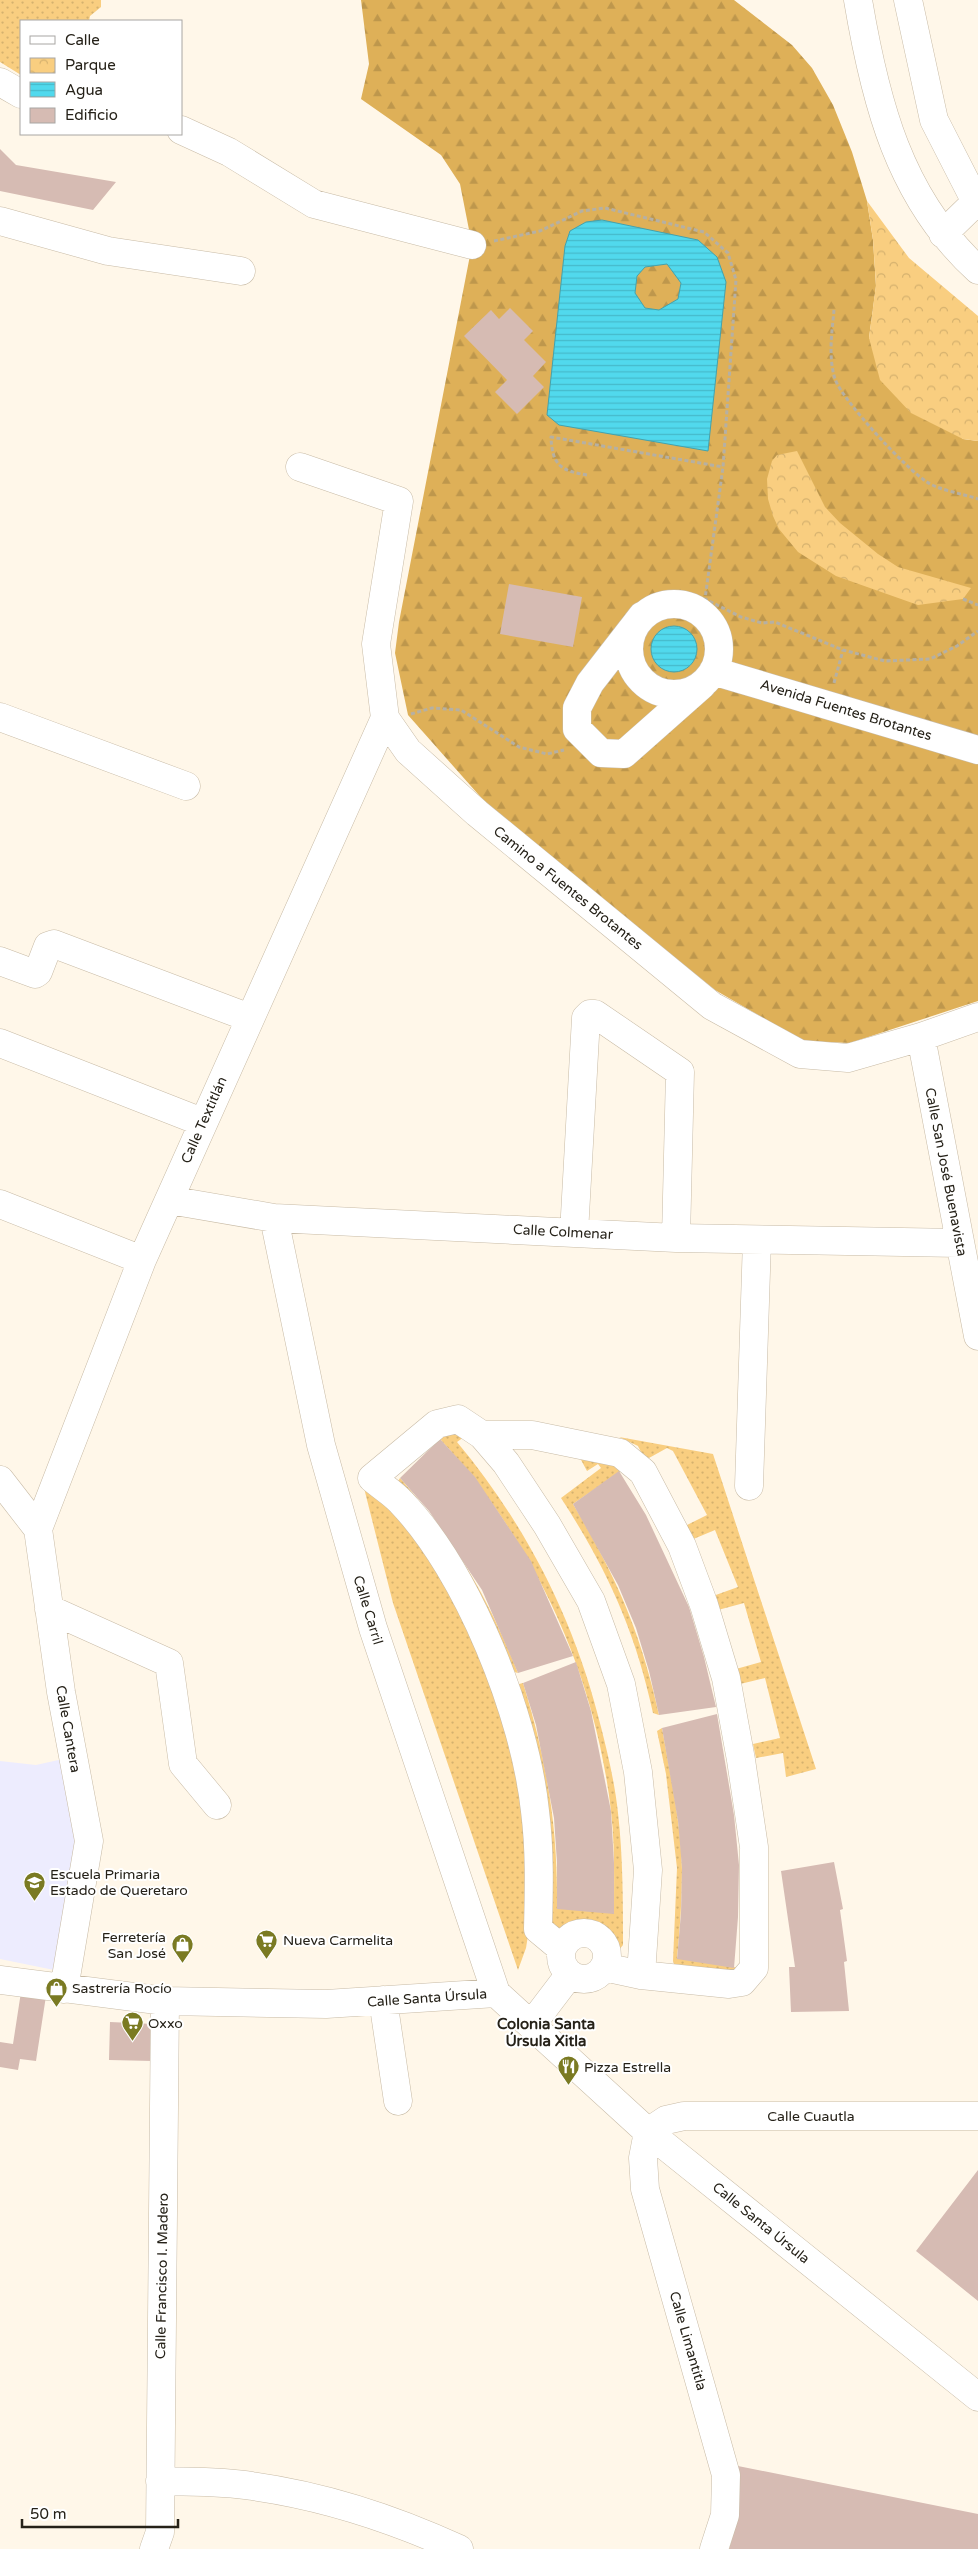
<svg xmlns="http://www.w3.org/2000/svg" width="978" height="2549" font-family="'Varela Round',sans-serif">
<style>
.education{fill:#edecfe}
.grass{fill:url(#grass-dots)}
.forest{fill:url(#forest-firs)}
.park{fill:url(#park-crowns)}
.water{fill:url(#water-rules);stroke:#44a2ad;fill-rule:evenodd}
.building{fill:#d6bbb3}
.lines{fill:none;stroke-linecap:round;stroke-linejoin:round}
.minor-casing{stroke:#c8bba6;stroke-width:29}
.path{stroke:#b6b0a3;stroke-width:3;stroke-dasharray:4 2.5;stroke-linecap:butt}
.minor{stroke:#fff;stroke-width:28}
.labels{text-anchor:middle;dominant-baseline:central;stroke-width:4;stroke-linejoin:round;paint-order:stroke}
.street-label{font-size:14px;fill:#252118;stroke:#fff}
.poi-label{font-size:14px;fill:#252118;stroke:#fff;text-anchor:start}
.neighbourhood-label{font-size:15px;font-weight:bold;fill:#252118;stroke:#fff}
</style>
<defs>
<pattern id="grass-dots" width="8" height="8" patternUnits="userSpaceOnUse" patternTransform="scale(1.25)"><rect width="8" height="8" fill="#f9ce80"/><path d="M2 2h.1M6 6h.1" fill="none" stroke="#d5b16e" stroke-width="1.8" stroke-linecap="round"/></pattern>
<pattern id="forest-firs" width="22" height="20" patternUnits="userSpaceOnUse" patternTransform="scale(1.25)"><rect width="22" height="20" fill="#deb058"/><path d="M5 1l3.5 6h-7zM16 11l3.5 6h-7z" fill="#be974c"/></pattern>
<pattern id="park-crowns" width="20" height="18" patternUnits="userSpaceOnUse" patternTransform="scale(1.25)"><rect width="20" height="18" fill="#f9ce80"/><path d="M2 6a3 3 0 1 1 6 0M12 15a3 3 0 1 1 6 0" fill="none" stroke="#d5b16e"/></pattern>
<pattern id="water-rules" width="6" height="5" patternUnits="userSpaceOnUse" patternTransform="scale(1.25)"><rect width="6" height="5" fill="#51d9ed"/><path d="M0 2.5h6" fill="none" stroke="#46baca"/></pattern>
</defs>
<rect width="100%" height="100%" fill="#fff7e9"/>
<path class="education" d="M63,1759L81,1844L54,1970L0,1959V1761L36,1765Z"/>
<path class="grass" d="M0,0H101V7L90,16L89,21H21V75L0,62Z
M447,1433L468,1434L457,1442C527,1526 575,1621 601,1727C608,1755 615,1784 618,1813C623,1857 623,1901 623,1945L619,1950H616L611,1936L603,1928L593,1923H581L562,1932L550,1923L516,1689L519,1684L523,1683C547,1761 558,1827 557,1908L614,1913C614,1879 615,1845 611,1811C595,1672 534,1542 440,1439Z
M619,1437L713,1454L816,1769L786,1777L783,1753L756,1758L753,1744L780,1738L765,1678L740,1684L736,1669L761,1662L744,1603L718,1610L713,1596L738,1587L715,1530L691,1540L685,1526L707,1515L673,1451L667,1448L649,1458L642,1454L638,1446Z
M580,1458L628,1466L573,1504C616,1576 641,1633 659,1715L653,1713C635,1630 607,1569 561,1498L601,1468L598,1464L587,1471Z
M400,1478C455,1541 487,1595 518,1673L514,1672L397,1483Z
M363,1484L413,1532L477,1637L523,1776L531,1917L526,1948L518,1970L393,1603Z
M662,1728C670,1774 681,1822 682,1870C682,1899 680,1929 677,1958L740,1968L734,1974L674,1964L673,1961L677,1868L666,1774L657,1731Z"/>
<path class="forest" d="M361,0H734L792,45L812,68L833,105L852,152L867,201L873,240L876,286L869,338L963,439L978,441V1001L850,1043L803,1041L715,990L493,811L408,715L395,653L399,622L472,245L460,184L441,155L361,99L369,64Z"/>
<path class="park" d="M867,201L909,258L978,316V441L963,439L911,413L880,380L869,338L876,285L873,240Z
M797,451L825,507L840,523L878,554L898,567L971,588L963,599L918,605L836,576L798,552L779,529L773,516L768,499L767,479L772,461L777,455Z"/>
<path class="water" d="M602,220L698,240L717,257L726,282L708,451L559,425L547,415L565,246L570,231L586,222ZM667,264L681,283L678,299L659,310L645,308L635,293L637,276L645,267Z
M651 649a23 23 0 1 1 46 0a23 23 0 1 1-46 0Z"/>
<path class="building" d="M0,149L16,165L116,182L93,210L0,191Z
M510,308L533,331L524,340L546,362L533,376L544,387L517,414L495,392L507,380L464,336L491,310L499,319Z
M509,584L582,597L573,647L500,634Z
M440,1439L475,1477L531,1561L573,1656L518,1673L482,1590L429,1511L400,1478Z
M619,1471L646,1515L689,1607L704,1657L716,1707L659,1715L649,1671L636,1628L618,1585L573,1504Z
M576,1662L591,1711L611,1811L614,1863V1914L557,1909V1863L554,1818L536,1725L523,1683Z
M717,1714L734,1815L739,1865L738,1917L734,1968L677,1959L681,1913L682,1868L678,1821L662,1728Z
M834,1862L843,1909L840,1910L847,1961L844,1962L849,2011L791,2012L789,1967H795L781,1871Z
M21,1992L46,1996L36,2061L20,2059L18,2070L0,2067V2042L13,2044Z
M110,2022L154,2024L153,2061L109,2060Z
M978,2170V2301L916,2251Z
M733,2465L978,2514V2549H729L739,2514Z"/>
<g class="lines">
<defs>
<path id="minor" d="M858,0C875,101 899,198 978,270
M908,0L934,120L978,206
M0,82L21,94
M181,130L229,152L314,204L472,245
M0,221L108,251L241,271
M943,234L978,200
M300,467L399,501L376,644L385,718L408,751L477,813L712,1006L800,1054L848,1058L921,1037L978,1017
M629 649a45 45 0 1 1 90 0a45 45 0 1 1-90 0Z
M642,616L590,683L577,708V729L601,753L624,754L702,685
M713,671L978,750
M0,717L186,786
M0,961L35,974L38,972L48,946L54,944L250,1018
M921,1037L978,1336
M0,1043L202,1122
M169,1200L274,1218L676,1238L959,1243
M0,1204L142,1260
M274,1218L321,1445L373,1628L496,1993
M574,1233L586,1018L590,1014H595L680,1072L676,1238
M482,1435H532L620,1453L643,1472L682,1546L704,1605L726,1678L741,1760L754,1847V1968L742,1982L729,1984L641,1975L604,1967
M0,1480L38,1529L61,1692L89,1841L64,1989
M749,1486L757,1240
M38,1529L142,1260L385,718
M49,1609L169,1663L183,1764L217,1805
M561 1956a23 23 0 1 1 46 0a23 23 0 1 1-46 0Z
M562,1949L538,1929C539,1889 540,1850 535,1811C525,1715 468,1572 401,1502C393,1493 381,1486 372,1478L437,1424L458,1419L482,1435L506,1463L547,1525L591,1601L621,1684L638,1772L648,1870L641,1975
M0,1980L165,2001L326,2004L496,1993L648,2132L978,2397
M383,2000L398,2101
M532,2024L570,1974
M160,2481C191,2482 222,2481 252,2486C323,2496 394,2519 459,2549
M154,2549L160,2532L165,2001
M714,2549L725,2515L726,2475L645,2189L643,2158L648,2132L666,2120L684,2116H978"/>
</defs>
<use href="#minor" class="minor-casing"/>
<path class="path" d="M494,241L540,231L582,211L605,208L704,232L728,253L736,280L723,467L705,599L741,617L762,623L775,622L843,650L885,661L930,659L957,646L978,631
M834,310C832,332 828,357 835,379C843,401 906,469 927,482C938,490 964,494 978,499
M587,475C561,471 552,465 551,437L723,467
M963,599L978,605
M705,600L706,618
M834,683L843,650
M411,714L432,708L461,710L519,747L547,754L564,750"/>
<use href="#minor" class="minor"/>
</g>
<defs>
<symbol id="school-pin" viewBox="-11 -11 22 30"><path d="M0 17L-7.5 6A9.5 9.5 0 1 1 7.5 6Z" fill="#7a7a22" stroke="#fff"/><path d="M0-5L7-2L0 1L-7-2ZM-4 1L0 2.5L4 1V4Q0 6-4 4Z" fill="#fff"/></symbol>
<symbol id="supermarket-pin" viewBox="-11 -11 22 30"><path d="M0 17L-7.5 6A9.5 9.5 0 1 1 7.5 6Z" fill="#7a7a22" stroke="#fff"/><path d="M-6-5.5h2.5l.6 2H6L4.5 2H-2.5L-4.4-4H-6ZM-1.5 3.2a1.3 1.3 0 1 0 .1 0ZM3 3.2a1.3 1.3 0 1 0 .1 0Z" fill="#fff"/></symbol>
<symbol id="shop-pin" viewBox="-11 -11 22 30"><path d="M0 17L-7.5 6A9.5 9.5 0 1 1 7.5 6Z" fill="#7a7a22" stroke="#fff"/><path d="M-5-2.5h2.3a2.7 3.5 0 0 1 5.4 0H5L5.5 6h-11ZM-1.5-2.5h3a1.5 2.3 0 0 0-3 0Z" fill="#fff"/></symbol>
<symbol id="restaurant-pin" viewBox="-11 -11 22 30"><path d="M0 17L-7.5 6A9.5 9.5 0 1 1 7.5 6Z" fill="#7a7a22" stroke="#fff"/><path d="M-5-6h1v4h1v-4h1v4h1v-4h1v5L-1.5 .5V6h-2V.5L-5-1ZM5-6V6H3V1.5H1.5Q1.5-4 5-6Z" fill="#fff"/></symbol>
</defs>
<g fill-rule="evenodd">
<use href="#school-pin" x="22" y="1870" width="25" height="34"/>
<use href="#supermarket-pin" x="254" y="1928" width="25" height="34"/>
<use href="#shop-pin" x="170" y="1932" width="25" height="34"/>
<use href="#shop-pin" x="44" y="1976" width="25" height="34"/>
<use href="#supermarket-pin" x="120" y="2010" width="25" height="34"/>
<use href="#restaurant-pin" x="556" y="2054" width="25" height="34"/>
</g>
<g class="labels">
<g class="street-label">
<text transform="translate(846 710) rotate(17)">Avenida Fuentes Brotantes</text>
<text transform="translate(568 888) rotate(39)">Camino a Fuentes Brotantes</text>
<text transform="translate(204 1120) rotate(-66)">Calle Textitlán</text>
<text transform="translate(946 1172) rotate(79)">Calle San José Buenavista</text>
<text transform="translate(563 1232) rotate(3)">Calle Colmenar</text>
<text transform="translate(368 1610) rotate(73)">Calle Carril</text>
<text transform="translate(68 1729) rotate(80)">Calle Cantera</text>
<text transform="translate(427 1998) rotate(-4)">Calle Santa Úrsula</text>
<text x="811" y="2116">Calle Cuautla</text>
<text transform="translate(761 2223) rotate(39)">Calle Santa Úrsula</text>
<text transform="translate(162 2276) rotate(-89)">Calle Francisco I. Madero</text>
<text transform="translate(688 2341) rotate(74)">Calle Limantitla</text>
</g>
<g class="poi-label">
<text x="50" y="1874">Escuela Primaria<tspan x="50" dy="16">Estado de Queretaro</tspan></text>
<text x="166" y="1937" text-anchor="end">Ferretería<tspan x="166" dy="16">San José</tspan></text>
<text x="283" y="1940">Nueva Carmelita</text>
<text x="72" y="1988">Sastrería Rocío</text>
<text x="148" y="2023">Oxxo</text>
<text x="584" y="2067">Pizza Estrella</text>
</g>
<g class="neighbourhood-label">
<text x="546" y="2024">Colonia Santa<tspan x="546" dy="17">Úrsula Xitla</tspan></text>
</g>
</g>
<rect x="20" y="20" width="162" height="115" fill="#ffffff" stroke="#a8a6a3"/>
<rect x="30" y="36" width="25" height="8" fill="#ffffff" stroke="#a8a6a3"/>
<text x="65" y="45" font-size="15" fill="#252118">Calle</text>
<rect x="30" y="58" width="25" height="15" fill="url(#park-crowns)" stroke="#a8a6a3"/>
<text x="65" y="70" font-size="15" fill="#252118">Parque</text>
<rect x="30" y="82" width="25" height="15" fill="url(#water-rules)" stroke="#a8a6a3"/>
<text x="65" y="95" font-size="15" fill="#252118">Agua</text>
<rect x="30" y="108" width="25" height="15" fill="#d6bbb3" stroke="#a8a6a3"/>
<text x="65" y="120" font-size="15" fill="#252118">Edificio</text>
<path d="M22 2519v8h156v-8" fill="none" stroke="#252118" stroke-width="2.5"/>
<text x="30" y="2519" font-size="15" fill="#252118" stroke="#ffffff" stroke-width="4" paint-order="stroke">50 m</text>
</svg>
